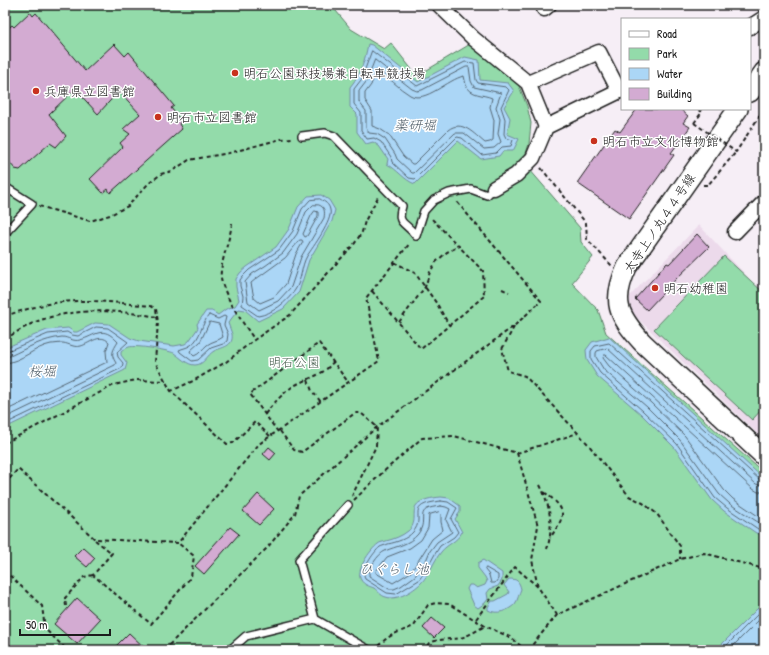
<svg xmlns="http://www.w3.org/2000/svg" width="769" height="655" font-family="'Patrick Hand','Klee One',sans-serif">
<style>
.built{fill:#ecdaeb}
.green{fill:#93dbaa;stroke:#587c63}
.water{fill:#abd6f6;stroke:#728c9f}
.lines{fill:none;stroke-linecap:round;stroke-linejoin:round}
.shore{stroke:#556673;stroke-width:1}
.building{fill:#d3abd2;stroke:#1c1c1c}
.lane-casing{stroke:#1c1c1c;stroke-width:10}
.street-casing{stroke:#1c1c1c;stroke-width:17}
.secondary-casing{stroke:#1c1c1c;stroke-width:22}
.path{stroke:#1c1c1c;stroke-width:2;stroke-dasharray:4 3;stroke-linecap:butt}
.lane{stroke:#fff;stroke-width:7}
.street{stroke:#fff;stroke-width:14}
.secondary{stroke:#fff;stroke-width:19}
.path-bridge{stroke:#1c1c1c;stroke-width:2;stroke-dasharray:4 3;stroke-linecap:butt}
.poi-dot{fill:#c8321e;stroke:#fff;stroke-width:1.5}
.labels{text-anchor:middle;dominant-baseline:central;stroke-width:3;stroke-linejoin:round;paint-order:stroke}
.poi-label{font-size:13px;fill:#1c1c1c;stroke:#fff;text-anchor:start}
.street-label{font-size:13px;fill:#1c1c1c;stroke:#fff}
.park-label{font-size:13px;fill:#465f4e;stroke:#fff}
.water-label{font-size:14px;font-style:italic;fill:#4e5d68;stroke:#fff}
</style>
<rect width="100%" height="100%" fill="#f6eef6"/>
<filter id="ink" filterUnits="userSpaceOnUse"><feTurbulence type="fractalNoise" baseFrequency=".025" numOctaves="2"/><feDisplacementMap in="SourceGraphic" scale="8" xChannelSelector="R" yChannelSelector="G"/><feConvolveMatrix kernelMatrix="1 2 1 2 8 2 1 2 1" color-interpolation-filters="sRGB"/></filter>
<g filter="url(#ink)">
<path class="built" d="M699,225L756,286L764,277V440L633,314L630,303V296Z"/>
<path class="green" d="M5,5H331L351,29L384,49L391,43L417,76L472,43L519,86L527,106L531,123L529,144L523,162L580,228L581,242L593,257L572,283L598,310L606,333L764,473V650H5Z
M724,256L764,293V407L752,420L654,329Z"/>
<path class="water" d="M368,44L372,45L418,82L465,57L479,60L480,80L508,83L514,91L504,107L510,118L507,134L519,139L513,151H503L499,156L481,159L458,141L415,184C404,180 398,170 387,164L388,159L379,146L373,142L366,144L357,132V114L350,107V87C361,74 365,60 368,44Z
M321,195L329,200L335,210L332,221L309,260L299,292L283,309L258,321L245,310L239,309L228,323C229,327 231,330 232,334C234,347 222,347 214,351C207,355 204,365 195,365C187,365 180,357 174,353C167,350 136,345 129,347C126,348 123,350 121,352V355L127,363L125,370L5,428V348L47,330L68,328L74,332H77L95,323L109,324L130,338L139,341L174,346L185,344L189,341L198,328L197,324L206,311H212L218,315L226,309L235,306L239,300L236,287V279L240,273L247,267L276,247L289,229L298,207L308,196Z
M609,337L764,479V534L763,535L756,533L724,511L712,500L674,447L641,414L597,376L587,360L586,350L592,342Z
M441,497L449,498L460,506V512L455,519L462,532C457,542 447,544 441,552C433,562 430,574 421,583C413,591 397,601 386,597C381,596 378,591 374,588C369,586 364,585 361,580C355,571 370,550 378,544C380,542 384,542 386,541C394,539 402,536 408,531C424,518 398,501 441,497Z
M483,560L502,573V580L498,586L490,589L487,593L488,599L485,603L478,608L474,605L467,589L469,585H473L477,588L485,585L487,581L485,577L478,568V563Z
M509,579C517,579 519,581 521,589C519,593 518,600 515,604C508,611 497,615 488,610V607L492,601H495L508,594L509,592L504,585Z
M764,602V650H716Z"/>
<g class="lines">
<path class="shore" d="M372,51L417,86L465,62L474,63L476,80L478,83L506,87L509,90L501,107L505,119L504,134L506,138L513,140L511,146L502,147L496,153L482,155L462,138L457,137L415,179L409,178L392,162L391,157L381,142L374,138L367,139L361,130V113L354,104V89L361,80Z
M375,60L412,89L417,91L422,90L466,67H469L471,81L474,87L501,93L496,107L500,119L498,134L501,142L494,148L484,149L464,133H455L414,173H412L397,159L395,154L385,139L377,134L369,133L366,128V111L359,102V91L366,82Z
M378,70C389,77 398,88 410,95C425,104 448,79 464,76C465,79 465,82 466,85C471,96 483,94 492,98L490,107L494,120L493,140L490,142L485,143C474,134 462,119 448,130L414,164H412L403,156L389,135L380,129L372,126V111L365,100V93L371,85L376,71Z
M320,199C325,202 329,204 330,210C333,220 313,247 307,256C301,266 302,280 295,290C287,302 272,314 258,316L242,305L243,296L240,286V280L243,276L249,270L279,250L293,231L302,209L310,200Z
M319,205C325,207 325,212 324,218L301,257L291,287L278,301L259,310L248,302L245,282L252,274L265,266L283,253L297,234L306,212L313,205Z
M315,211L318,212V216L307,236L305,237L303,234L311,216Z
M300,240H302L303,242L296,254L286,284L274,297L260,303L254,298L251,283L256,279L285,258Z
M209,315L218,319L224,316L226,317L224,325L228,334L227,341L223,344L211,348L198,360L192,361L180,352L179,350C183,348 187,348 191,345C201,338 201,324 209,315Z
M210,322L219,324L223,337C218,341 212,341 207,345C202,349 200,354 194,356L191,353L190,351L200,342Z
M5,352L48,334L67,332L72,335L78,336L96,327L108,328L128,342L117,352L118,357L123,363L122,368L5,424
M5,357L10,356C27,348 43,339 62,337C68,337 73,342 80,340C96,336 102,324 118,342C113,350 110,354 116,363L115,365L5,418
M5,363C21,362 35,347 51,344C54,344 60,343 63,343C70,344 74,348 81,346C91,343 100,333 109,342L106,351L107,362L5,411
M764,481L760,480L609,343L595,346L591,351V359L600,373L643,411L677,444L715,498L727,508L758,529L764,531
M764,486L756,484L607,348L597,351L596,353V357L604,370L647,407L680,440L719,494L730,504L764,526
M764,492H758L753,489L606,355H604L603,358L609,366L651,403L685,436L724,490L733,499L764,520
M441,501L448,502L457,508L451,519L458,532L454,537L440,546L435,554L429,565L419,580L396,594L387,593L365,579C361,570 373,553 380,547C382,546 386,545 388,544C397,542 407,539 413,532C427,517 403,505 441,501Z
M441,506L446,507L450,509L446,520L452,532L437,542L430,551L425,563L415,576L401,586L394,589H389L369,576C368,569 378,554 385,551C396,546 409,545 418,534C430,518 411,509 441,506Z
M439,512L441,514V522L443,530L432,539L411,572L393,583L376,573V571L387,557L410,548L421,540L428,528L429,515Z
M486,568L498,575V579L495,583H491L489,575L485,570Z
M722,650L764,608
M729,650L764,615"/>
</g>
<path class="building" d="M30,12L33,16L36,13L85,71L114,44L125,56L129,52L174,106L171,108L181,121L179,124L182,129L110,193L108,189L103,193L90,179L123,147L120,143L130,134L123,129L140,114L119,91L98,114L75,89L49,114L66,136L56,147L50,143L20,170L15,169L5,157V31L12,25L14,27Z
M637,109H680L688,116L683,123L690,127L671,153L674,155L629,219L577,183L615,129L620,132Z
M697,234L709,247L676,279L647,310L635,299L667,263L669,264Z
M269,447L276,453L270,460L263,454Z
M258,494L274,509L259,525L243,511Z
M230,527L239,534L204,574L195,566Z
M83,547L95,558L87,567L74,556Z
M77,598L100,619L77,644L54,624Z
M432,618L444,628L434,638L423,628Z
M129,633L147,650H112Z"/>
<g class="lines">
<defs>
<path id="lane" d="M302,136L325,133L334,136L402,206C396,226 406,221 416,236L424,211L434,200L449,193L471,189L487,195L494,188
M5,187L32,204L5,233
M315,619L299,560L348,505
M230,650L246,636L315,619L369,650"/>
<path id="street" d="M439,5L474,39L528,83L546,127L533,158L516,175L494,188
M544,9L549,5
M750,27L764,18
M528,83L599,52L619,91
M546,127L622,90
M735,232L764,202"/>
<path id="secondary" d="M750,92L764,72
M738,109L627,267C611,302 618,315 642,342L764,456"/>
</defs>
<use href="#lane" class="lane-casing"/>
<use href="#street" class="street-casing"/>
<use href="#secondary" class="secondary-casing"/>
<path class="path" d="M694,123L702,112L698,109
M541,168L586,223L587,239L612,266
M703,185H708L736,152
M39,206L90,221L110,215L128,206L148,184L161,174L172,171L189,160L229,153L281,139L293,138
M232,223C230,239 223,255 221,271C218,289 244,324 254,339
M394,262L415,273L437,304L449,325
M502,289L509,292
M372,291L421,349L484,296L483,271L431,218
M5,316C23,310 43,304 62,302C91,299 121,303 151,306L156,309L158,322L155,362L171,391
M399,322L425,287L430,272L436,262L447,252L460,246
M514,327L502,349L508,371L525,376L588,444L629,496L643,503L657,514L680,546V559
M5,339C17,332 30,323 44,319C79,308 121,310 157,317
M308,380L312,391L321,402
M265,414C273,404 282,394 292,387C306,378 322,377 333,362
M280,431L294,450L302,452L355,413H361L377,427L376,446L352,496
M278,432L250,394L319,343L348,382
M270,436L255,422L233,443L227,444L171,391L193,381L226,362L254,340L290,315L355,243L362,232L365,221L379,195
M5,443L114,385L136,380L166,381
M517,453L538,526L532,560L538,587
M5,484L18,469L95,539L178,543L259,444L379,361L366,298L410,243
M540,485C550,505 554,527 547,549
M544,492C568,510 566,515 550,538
M354,500L383,472L422,438L454,436L517,453L578,433
M95,540L112,553L93,575L151,624L191,577L194,556L178,543
M5,571L42,606L45,629L67,650
M66,606L65,598L84,577L93,575
M476,619L515,567L538,587L557,615
M378,646L387,638L394,634L414,626L428,605L436,603L449,604L485,626L512,638L525,650
M164,650L267,548L295,514L299,496L377,427L514,326L541,301L457,202
M422,650C434,636 446,641 460,638C468,636 478,630 485,626
M528,650L557,615L680,559L704,553L764,569"/>
<use href="#lane" class="lane"/>
<use href="#street" class="street"/>
<use href="#secondary" class="secondary"/>
<path class="path-bridge" d="M694,123L736,152L764,109"/>
</g>
</g>
<g class="poi-dot">
<circle cx="235" cy="73" r="4"/>
<circle cx="36" cy="91" r="4"/>
<circle cx="158" cy="117" r="4"/>
<circle cx="594" cy="141" r="4"/>
<circle cx="655" cy="288" r="4"/>
</g>
<g class="labels">
<g class="poi-label">
<text x="243" y="73">明石公園球技場兼自転車競技場</text>
<text x="44" y="91">兵庫県立図書館</text>
<text x="166" y="117">明石市立図書館</text>
<text x="602" y="141">明石市立文化博物館</text>
<text x="663" y="288">明石幼稚園</text>
</g>
<g class="street-label">
<text transform="translate(659 223) rotate(-56)">太寺上ノ丸４４号線</text>
</g>
<g class="park-label">
<text x="294" y="362">明石公園</text>
</g>
<g class="water-label">
<text x="415" y="124">薬研堀</text>
<text x="42" y="370">桜堀</text>
<text x="394" y="568">ひぐらし池</text>
</g>
</g>
<rect width="769" height="655" fill="none" stroke="#fff" stroke-width="20"/>
<rect x="10" y="10" width="749" height="635" fill="none" stroke="#1c1c1c" stroke-width="1.5" filter="url(#ink)"/>
<rect x="621" y="18" width="130" height="92" fill="#ffffff" stroke="#a4a4a4"/>
<rect x="629" y="31" width="20" height="6" fill="#ffffff" stroke="#a4a4a4"/>
<text x="657" y="38" font-size="12" fill="#1c1c1c">Road</text>
<rect x="629" y="48" width="20" height="12" fill="#93dbaa" stroke="#a4a4a4"/>
<text x="657" y="58" font-size="12" fill="#1c1c1c">Park</text>
<rect x="629" y="68" width="20" height="12" fill="#abd6f6" stroke="#a4a4a4"/>
<text x="657" y="78" font-size="12" fill="#1c1c1c">Water</text>
<rect x="629" y="88" width="20" height="12" fill="#d3abd2" stroke="#a4a4a4"/>
<text x="657" y="98" font-size="12" fill="#1c1c1c">Building</text>
<path d="M20 629v6h90v-6" fill="none" stroke="#1c1c1c" stroke-width="2"/>
<text x="26" y="629" font-size="12" fill="#1c1c1c" stroke="#ffffff" stroke-width="3" paint-order="stroke">50 m</text>
</svg>
